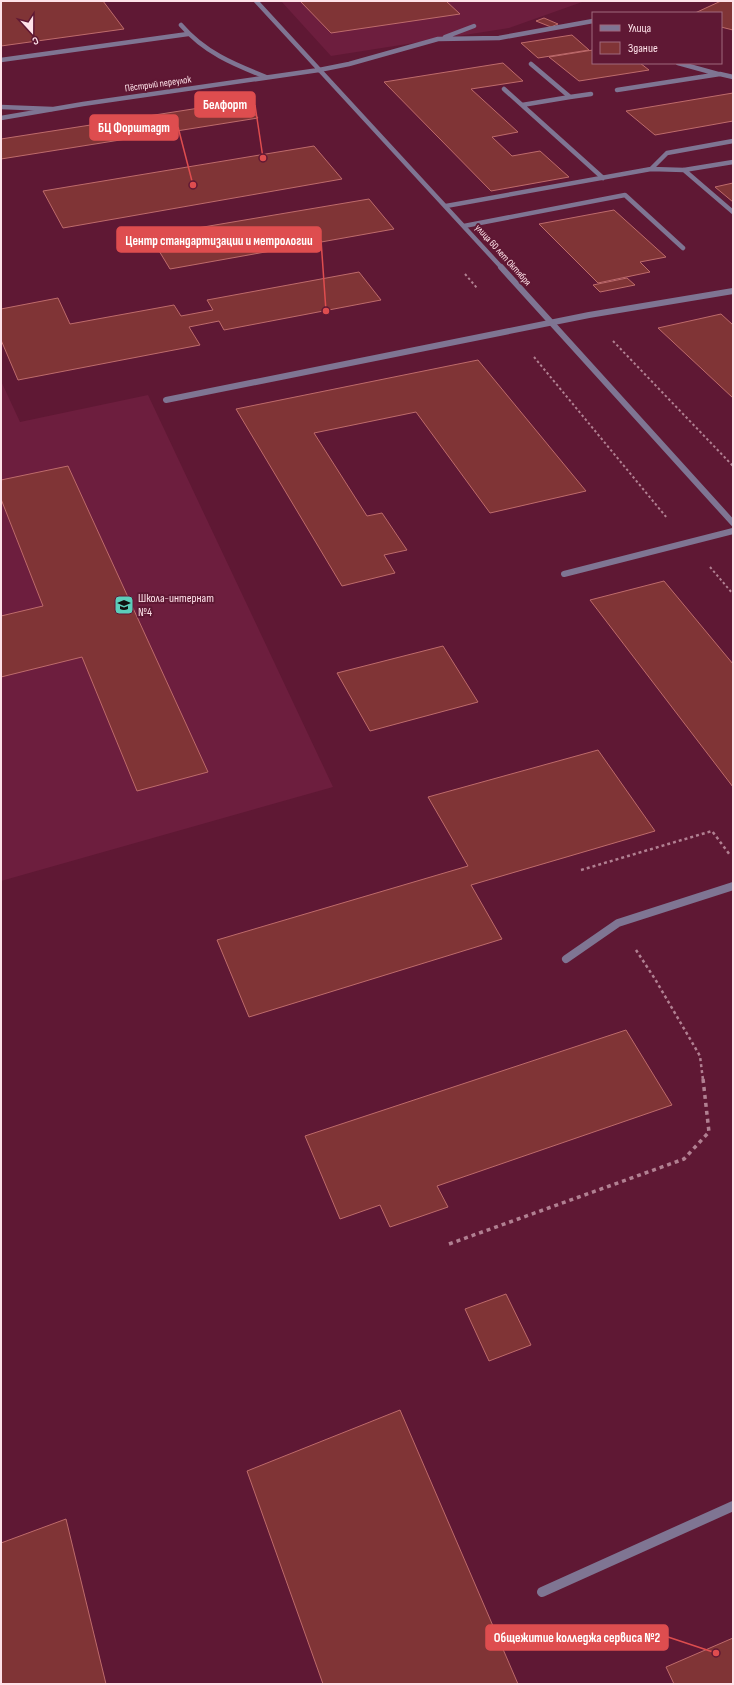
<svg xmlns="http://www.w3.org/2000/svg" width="734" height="1685" font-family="'Sofia Sans Condensed',sans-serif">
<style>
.built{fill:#6d1e3e}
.building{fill:#803436;stroke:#be6b6b}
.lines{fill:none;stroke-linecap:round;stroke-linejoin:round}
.path-far2{stroke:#b18092;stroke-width:2;stroke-dasharray:2.5 2.5;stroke-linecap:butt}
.path-far1{stroke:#b18092;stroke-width:2.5;stroke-dasharray:3 3;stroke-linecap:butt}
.path{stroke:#b18092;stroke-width:3.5;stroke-dasharray:4 4;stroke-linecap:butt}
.lane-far3{stroke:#7f7593;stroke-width:4.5}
.lane-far2{stroke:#7f7593;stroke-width:6}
.lane-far1{stroke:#7f7593;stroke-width:8}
.lane{stroke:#7f7593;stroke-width:10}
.street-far1{stroke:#7f7593;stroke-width:4.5}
.street{stroke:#7f7593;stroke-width:6}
.labels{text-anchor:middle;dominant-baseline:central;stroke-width:4;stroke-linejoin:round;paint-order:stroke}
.far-street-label{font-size:10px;fill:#fee2e9;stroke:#5f1834}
.poi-label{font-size:12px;fill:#fee2e9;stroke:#5f1834;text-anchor:start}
.leader{fill:none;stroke:#de4d4f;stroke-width:1.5}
.callout-dot{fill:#de4d4f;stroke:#5f1834;stroke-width:1.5}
.callout{fill:#de4d4f;stroke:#de4d4f;stroke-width:1.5}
.callout-label{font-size:13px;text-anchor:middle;font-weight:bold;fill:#fff}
</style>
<rect width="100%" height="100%" fill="#5f1834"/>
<path class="built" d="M281,1H585L509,28L331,56Z
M1,381L20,422L148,395L333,787L1,881Z"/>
<path class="building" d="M1,1H103L124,29L1,46Z
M300,1H446L460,14L331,33Z
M721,1H733V30L721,27V13H695Z
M544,18L558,24L551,27L536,21Z
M572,35L589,50L538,58L521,43Z
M593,50V63H640L649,70L579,81L549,57Z
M503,63L523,81L471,89L518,132L492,137L512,156L540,151L569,177L491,191L384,82Z
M733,93V121L655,135L626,111Z
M244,101L258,118L1,159V139Z
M314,146L342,179L63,228L43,191Z
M733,183V202L715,187Z
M369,199L394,229L170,269L150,236Z
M614,210L666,257L640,262L650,272L598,283L539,224Z
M359,272L381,300L224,330L219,321L189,327L200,345L18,380L1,340V309L58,298L70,324L174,305L181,316L213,310L207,300Z
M627,278L635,285L600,292L593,285Z
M721,314L733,325V398L658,328Z
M478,360L586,491L490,513L416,412L314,433L367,516L382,513L407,550L384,555L395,573L342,586L236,409Z
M68,466L208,772L137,791L82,657L1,677V616L43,606L1,499V480Z
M664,581L733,664V787L590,600Z
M443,646L478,702L370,731L337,673Z
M598,750L655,831L471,885L502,939L249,1017L217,940L468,866L428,797Z
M626,1030L672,1105L437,1186L448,1207L390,1227L380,1205L340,1219L305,1136Z
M506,1294L531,1345L489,1361L465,1309Z
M400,1410L518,1684H323L247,1471Z
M66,1519L106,1684H1V1543Z
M733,1638V1684H674L666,1667Z"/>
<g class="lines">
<path class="path-far2" d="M465,274L477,288
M613,341L733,466
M534,357L667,518
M710,567L733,594"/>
<path class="path-far1" d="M581,870L712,831L730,855
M636,950L655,979L700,1056L703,1080"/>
<path class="path" d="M449,1244L684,1159L709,1132L703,1079"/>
<path class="lane-far3" d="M181,25C204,52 233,64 266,77
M445,37L474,26
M1,60L188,34
M678,63L718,74
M319,70L349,64L438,39L499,38L593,21
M504,89L603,178
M617,90L720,74L733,77
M570,97L591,94
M522,105L570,97L531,64
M1,107L52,109
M651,169L667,153L733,141
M684,170L733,212
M446,206L651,169L684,170L733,162
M464,226L625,195L683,248"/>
<path class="lane-far2" d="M166,400L589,315L733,291
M564,574L733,531"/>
<path class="lane-far1" d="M566,959L618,923L733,886"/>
<path class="lane" d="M542,1592L733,1506"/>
<path class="street-far1" d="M256,1L502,268
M1,118L83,104L319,70"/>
<path class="street" d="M501,267L733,523"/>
</g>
<defs>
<symbol id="school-square" viewBox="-11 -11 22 22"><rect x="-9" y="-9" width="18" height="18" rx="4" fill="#5ccebb" stroke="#5f1834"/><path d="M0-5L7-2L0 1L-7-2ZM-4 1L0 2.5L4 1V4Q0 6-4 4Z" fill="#111"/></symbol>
</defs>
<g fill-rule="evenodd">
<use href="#school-square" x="113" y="594" width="22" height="22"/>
</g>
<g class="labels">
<g class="far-street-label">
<text transform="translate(158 84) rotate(-8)">Пёстрый переулок</text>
<text transform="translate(503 255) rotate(48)">улица 60 лет Октября</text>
</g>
<g class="poi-label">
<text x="138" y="598">Школа-интернат<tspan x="138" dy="14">№4</tspan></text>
</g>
</g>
<path class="leader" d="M263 158L255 105M193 185L178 127M326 311L321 240M716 1653L668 1637"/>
<g class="callout-dot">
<circle cx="263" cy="158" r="4"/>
<circle cx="193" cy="185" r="4"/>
<circle cx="326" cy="311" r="4"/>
<circle cx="716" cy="1653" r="4"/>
</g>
<g class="callout">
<rect x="195" y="92" width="60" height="25" rx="4"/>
<rect x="90" y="115" width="88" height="25" rx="4"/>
<rect x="117" y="227" width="204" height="25" rx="4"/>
<rect x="486" y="1625" width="182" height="25" rx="4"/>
</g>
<g class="callout-label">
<text x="225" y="109">Белфорт</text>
<text x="134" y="132">БЦ Форштадт</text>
<text x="219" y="245">Центр стандартизации и метрологии</text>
<text x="577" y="1642">Общежитие колледжа сервиса №2</text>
</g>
<rect width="734" height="1685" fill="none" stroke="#fee2e9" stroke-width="4"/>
<rect x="592" y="12" width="130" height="52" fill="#5f1834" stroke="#9f697c"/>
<rect x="600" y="25" width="20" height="6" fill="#7f7593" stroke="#9f697c"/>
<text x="628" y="32" font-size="12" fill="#fee2e9">Улица</text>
<rect x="600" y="42" width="20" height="12" fill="#803436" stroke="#9f697c"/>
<text x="628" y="52" font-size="12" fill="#fee2e9">Здание</text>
<g transform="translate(32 32) rotate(159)" stroke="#5f1834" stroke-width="3" paint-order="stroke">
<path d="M0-3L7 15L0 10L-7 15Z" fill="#fee2e9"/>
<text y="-6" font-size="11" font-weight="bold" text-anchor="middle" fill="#fee2e9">С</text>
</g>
</svg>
